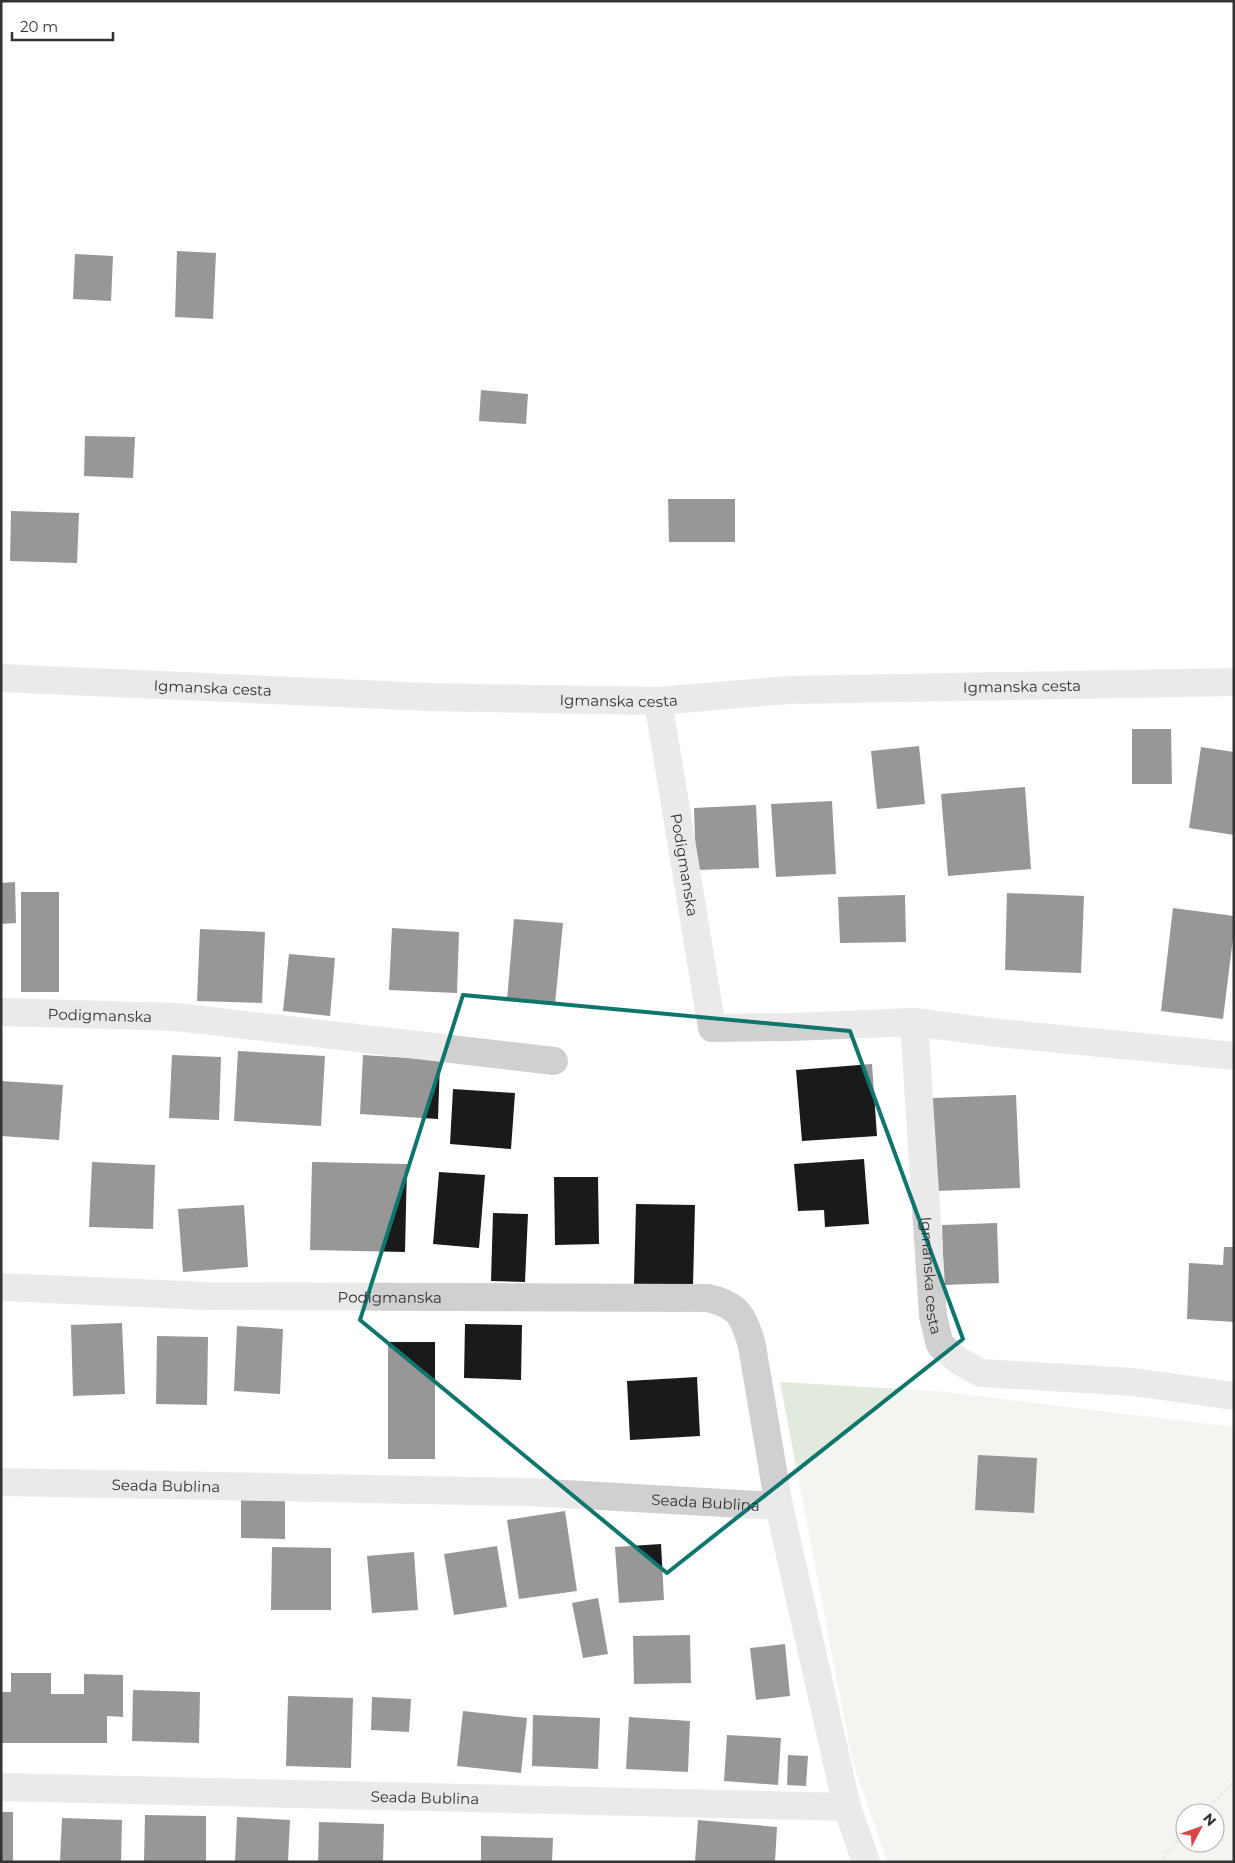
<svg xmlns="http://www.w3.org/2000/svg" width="1235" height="1863" font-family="Montserrat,sans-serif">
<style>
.green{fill:#e2e9dd;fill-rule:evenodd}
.building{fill:#1a1a1a}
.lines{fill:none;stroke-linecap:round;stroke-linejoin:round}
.path{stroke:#cacaca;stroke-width:3;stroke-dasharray:2.5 2.5;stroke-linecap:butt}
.street{stroke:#d0d0d0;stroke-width:28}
.marked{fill:none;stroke:#0f766e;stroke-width:4;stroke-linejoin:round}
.labels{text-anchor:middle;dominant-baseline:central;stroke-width:5;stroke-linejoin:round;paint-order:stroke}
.street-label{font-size:15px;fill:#333;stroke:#fff}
</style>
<rect width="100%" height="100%" fill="#fff"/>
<path class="green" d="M780,1382L935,1391L1234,1427V1862H887L852,1759ZM1185,1813H1215V1843H1185Z"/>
<path class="building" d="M177,251L216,253L213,319L175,317Z
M75,254L113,256L111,301L73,299Z
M481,390L528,394L526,424L479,421Z
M85,436L135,437L133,478L84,476Z
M668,499H735V542H669Z
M11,511L79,513L77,563L10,561Z
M1132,729H1171L1172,784H1132Z
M919,746L925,804L877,809L871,751Z
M1201,747L1234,752V835L1189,828Z
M1025,787L1031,869L948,876L941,794Z
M832,801L836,874L776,877L771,804Z
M756,805L759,868L696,870L694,808Z
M15,882L16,923L1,924V883Z
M21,892H59V992H21Z
M1007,893L1084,896L1081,973L1005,970Z
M905,895L906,942L840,943L838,897Z
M1173,908L1234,916V930L1223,1019L1161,1011Z
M514,919L563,923L555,1004L507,1000Z
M392,928L459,932L457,993L389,990Z
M200,929L265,932L262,1003L197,1001Z
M289,954L335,958L330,1016L283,1011Z
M238,1051L325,1056L321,1126L234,1121Z
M172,1055L221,1057L219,1120L169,1118Z
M363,1055L440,1060L438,1119L360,1114Z
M872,1064L877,1136L802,1141L796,1070Z
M1,1081L63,1085L59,1140L1,1136Z
M453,1089L515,1093L511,1149L450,1144Z
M1016,1095L1020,1188L936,1191L932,1098Z
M864,1159L869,1224L825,1227L824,1210L798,1211L794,1164Z
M92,1162L155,1165L153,1229L89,1227Z
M312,1162L407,1164L405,1252L310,1250Z
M439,1172L485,1175L479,1248L433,1244Z
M554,1177H598L599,1244L555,1245Z
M636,1204L695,1205L693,1286L634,1284Z
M244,1205L248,1267L183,1272L178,1209Z
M493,1213L528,1214L525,1282L491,1281Z
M997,1223L999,1283L944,1285L942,1225Z
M1224,1247H1234V1322L1187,1319L1189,1263L1223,1265Z
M122,1323L125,1394L73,1396L71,1325Z
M465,1324L522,1325L521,1380L464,1378Z
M237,1326L283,1329L280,1394L234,1391Z
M157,1336L208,1337L207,1405L156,1404Z
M388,1342H435V1459H388Z
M697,1377L700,1436L630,1440L627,1381Z
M978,1455L1037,1458L1034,1513L975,1510Z
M241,1500L285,1501V1539L241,1538Z
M565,1511L577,1591L519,1599L507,1520Z
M661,1544L664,1600L619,1603L615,1547Z
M497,1546L507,1607L454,1615L444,1554Z
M272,1547L331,1548V1610H271Z
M414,1552L418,1610L372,1613L367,1556Z
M598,1598L608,1654L583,1658L572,1603Z
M690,1635L691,1683L634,1684L633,1636Z
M785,1644L790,1696L756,1700L750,1648Z
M11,1673H51V1694H84V1674L123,1675V1717L107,1716V1743H1V1692H11Z
M133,1690L200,1692L199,1743L132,1741Z
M288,1696L353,1698L351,1768L286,1766Z
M372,1697L411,1699L409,1732L371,1730Z
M463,1711L527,1718L521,1773L457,1766Z
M533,1715L600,1718L598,1769L532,1766Z
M629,1717L690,1721L688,1772L626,1769Z
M727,1735L781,1738L778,1785L724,1781Z
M788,1755L808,1756L806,1786L787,1785Z
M1,1812H13V1862H1Z
M145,1815L206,1816V1862H144Z
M237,1817L290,1820L288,1862H235Z
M62,1818L122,1820L121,1862H60Z
M698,1820L777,1827L775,1862H695Z
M319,1822L384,1824L383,1862H318Z
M481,1836L553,1838L552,1862H481Z"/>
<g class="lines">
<path class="path" d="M1203,1813L1234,1782
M1160,1862L1185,1832"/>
<g class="street">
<path id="s1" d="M1,678L429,697L658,701L788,690L1234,682"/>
<path id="s2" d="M658,701L712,1028L791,1027L914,1022L999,1033L1234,1056"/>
<path id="s3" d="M1,1012L177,1017L554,1061"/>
<path id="s4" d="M914,1022L933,1316L940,1345L959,1361L981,1373L1133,1382L1234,1396"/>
<path id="s5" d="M1,1287L207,1296L708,1298C739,1305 744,1317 752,1346L779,1506L847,1807L866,1862"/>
<path id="s6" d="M1,1482L529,1492L779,1506"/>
<path id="s7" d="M1,1787L847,1807"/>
</g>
</g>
<path d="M0 0H1235V1863H0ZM463,995L850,1031L963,1339L667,1573L360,1320Z" fill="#fff" fill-opacity=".55" fill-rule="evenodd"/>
<path class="marked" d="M463,995L850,1031L963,1339L667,1573L360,1320Z"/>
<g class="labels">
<g class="street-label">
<text stroke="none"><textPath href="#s1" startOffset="1022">Igmanska cesta</textPath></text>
<text stroke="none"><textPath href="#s1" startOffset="212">Igmanska cesta</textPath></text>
<text stroke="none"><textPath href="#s1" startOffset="618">Igmanska cesta</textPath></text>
<text stroke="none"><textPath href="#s2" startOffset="166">Podigmanska</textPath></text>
<text stroke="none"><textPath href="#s3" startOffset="99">Podigmanska</textPath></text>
<text stroke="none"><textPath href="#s4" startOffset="254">Igmanska cesta</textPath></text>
<text stroke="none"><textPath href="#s5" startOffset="389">Podigmanska</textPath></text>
<text stroke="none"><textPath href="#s6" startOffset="165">Seada Bublina</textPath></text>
<text stroke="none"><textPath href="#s6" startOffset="705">Seada Bublina</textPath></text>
<text stroke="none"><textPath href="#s7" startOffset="424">Seada Bublina</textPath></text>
</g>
</g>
<rect width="1235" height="1863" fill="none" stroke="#333333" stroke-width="5"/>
<g transform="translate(1200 1828) rotate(49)"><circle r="24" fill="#ffffff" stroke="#adadad"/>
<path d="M0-4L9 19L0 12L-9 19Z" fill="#d7474a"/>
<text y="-8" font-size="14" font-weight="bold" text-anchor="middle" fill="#333333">N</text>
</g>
<path d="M12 32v8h101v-8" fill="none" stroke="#333333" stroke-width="2.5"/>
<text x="20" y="32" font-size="15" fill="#333333" stroke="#ffffff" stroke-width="4" paint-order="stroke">20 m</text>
</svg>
